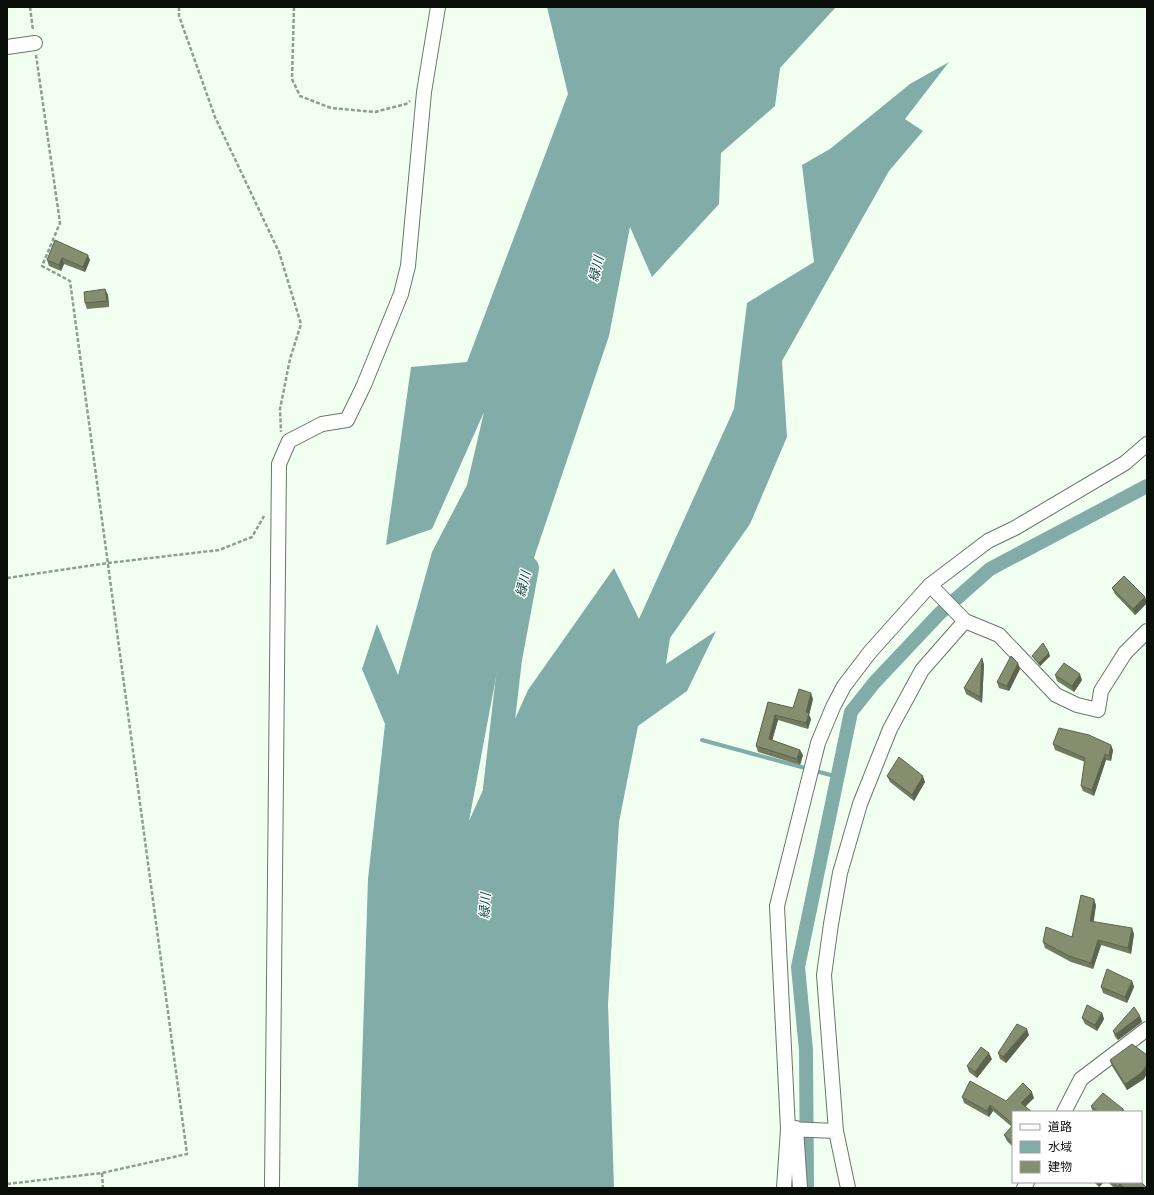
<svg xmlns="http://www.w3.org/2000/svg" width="1154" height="1195" font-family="'PT Sans','Noto Sans JP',sans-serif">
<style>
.water{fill:#81aca8}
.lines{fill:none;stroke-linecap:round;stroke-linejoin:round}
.stream{stroke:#81aca8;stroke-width:4}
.canal{stroke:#81aca8;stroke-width:14}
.river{stroke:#81aca8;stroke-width:24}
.street-casing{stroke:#6a766a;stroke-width:16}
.path{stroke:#929c92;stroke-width:2.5;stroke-dasharray:4 2;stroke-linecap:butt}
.street{stroke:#fff;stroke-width:14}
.wall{fill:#727b60}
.shaded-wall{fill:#5d644e}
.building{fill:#858f70;stroke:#5d644e}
.labels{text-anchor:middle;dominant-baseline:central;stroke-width:3;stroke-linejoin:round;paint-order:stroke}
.water-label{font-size:13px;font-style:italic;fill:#004441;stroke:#fff}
</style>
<rect width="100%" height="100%" fill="#f1fff1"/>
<path class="water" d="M547,7H836L780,68L775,106L721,153L719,204L652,277L630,227L609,336L499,661L469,821L528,690L614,568L639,619L734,409L747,303L814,262L802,165L830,149L910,84L949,62L905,119L923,131L889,171L782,361L787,437L750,524L670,638L666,664L716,631L687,691L638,726L619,822L608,1004L614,1188H358L368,879L385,724L362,669L377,624L398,675L432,552L467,485L484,412L432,529L386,545L411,367L467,362L568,94Z"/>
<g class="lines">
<path class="stream" d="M702,740L838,777"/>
<path class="canal" d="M807,1188L806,1050L798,967L851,712L874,683L939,614L990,569L1147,486"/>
<path class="river" d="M495,789L510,659L527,568"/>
<defs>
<path id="street" d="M7,47L35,43
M930,585L965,621L999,635L1056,695L1077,705L1098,710L1101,691L1125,653L1147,631
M1064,1112L1081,1079L1147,1029
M796,1128L800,1188
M788,1129L836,1131
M272,1188L279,464L289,441L322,424L347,420L364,385L401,294L408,266L424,92L438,7
M784,1188L788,1129L777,906L818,743L833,707L844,686L870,652L930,585L988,541L1015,528L1125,463L1147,444
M848,1188L836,1131L824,975L831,924L840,873L860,804L890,729L922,670L965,621
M1024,1188L1027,1182"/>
</defs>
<use href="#street" class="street-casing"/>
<path class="path" d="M30,7L33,30
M179,7V16L215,117L279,252L301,324L290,359L280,409L281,432
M294,7L292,79L300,96L331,108L375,112L406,104L410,101
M7,578L108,563L219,550L252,537L264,516
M102,1173L103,1188
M7,1184L102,1173L187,1154L70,281L42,266L60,223L36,55"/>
<use href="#street" class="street"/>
</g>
<path class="wall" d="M55,240L90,260L85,272L64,264L61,271L49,266L47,260Z
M105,289L108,295L109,307L87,309L85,303Z
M1112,588L1145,597L1147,603L1135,615L1115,594Z
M1032,656H1050L1040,666L1034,659Z
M984,664L982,703L966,694L964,688Z
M1020,669L1009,691L999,688L997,682Z
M1055,675L1082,680L1074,692L1057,681Z
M813,699L809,715L811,719L808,729L778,720L772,740L803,755L800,765L758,752L756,746L768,702L793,708Z
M1053,744L1113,750L1111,761L1106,760L1094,796L1083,791L1081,786L1085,762L1055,750Z
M887,776L925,782L914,801L890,782Z
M1096,905L1093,922L1134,934L1131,954L1101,945L1093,969L1071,962L1045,948L1043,942L1072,937Z
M1132,981L1134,987L1127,1003L1103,993L1101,987Z
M1102,1013L1104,1019L1097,1031L1085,1024L1082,1018Z
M1140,1016L1142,1022L1118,1040L1115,1037L1113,1031Z
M1029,1035L1006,1063L1000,1059L998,1053Z
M992,1059L977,1078L969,1072L967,1066Z
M1110,1060L1144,1079L1127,1090L1112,1066Z
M962,1097L1006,1101L1034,1098L1013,1112V1147L1007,1141L1004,1135L1012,1127L993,1111L989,1117L964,1103Z
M1091,1107L1123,1109L1125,1112H1093Z
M1094,1182H1104L1099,1187Z
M1108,1182H1141L1147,1188H1114Z"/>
<path class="shaded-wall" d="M88,255L90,260L85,272L83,267Z
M62,258L64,264L61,271L59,265Z
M105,289L108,295L109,307L107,301Z
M1145,597L1147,603L1135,615L1133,609Z
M1049,653L1050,656L1040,666L1039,663Z
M982,658L984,664L982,703L980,697Z
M1018,663L1020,669L1009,691L1007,686Z
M1080,674L1082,680L1074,692L1072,686Z
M811,693L813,699L809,715L811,719L808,729L806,723V712Z
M775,715L778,720L771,745L769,739Z
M1111,745L1113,750L1111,761L1109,756Z
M800,750L803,755L800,765L797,759Z
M1105,754L1106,760L1094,796L1092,790Z
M923,776L925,782L914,801L912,795Z
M1094,899L1096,905L1093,927L1090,921Z
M1132,928L1134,934L1131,954L1128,948Z
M1098,940L1101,945L1093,969L1091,963Z
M1132,981L1134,987L1127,1003L1125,997Z
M1102,1013L1104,1019L1097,1031L1095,1025Z
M1140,1016L1142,1022L1118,1040L1116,1034Z
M1027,1029L1029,1035L1006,1063L1003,1057Z
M989,1053L992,1059L977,1078L975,1072Z
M1147,1065V1074L1144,1079L1127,1090L1125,1084Z
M1032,1092L1034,1098L1023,1109L1021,1103Z
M990,1105L993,1111L989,1117L987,1111Z
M1123,1109L1125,1112H1121Z
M1097,1182H1104L1099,1187Z
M1120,1184L1122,1188H1118V1187Z"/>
<path class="building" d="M55,240L88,255L83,267L62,258L59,265L47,260Z
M105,289L107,301L85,303L84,292Z
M1124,576L1145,597L1133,609L1112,588Z
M1043,643L1049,653L1039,663L1032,656Z
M1011,656L1018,663L1007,686L997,682Z
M982,658L980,697L964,688Z
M1064,663L1080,674L1072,686L1055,675Z
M799,689L811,693L806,712L809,713L806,723L775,715L769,739L800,750L797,759L756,746L768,702L793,708Z
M1059,728L1089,735L1111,745L1109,756L1105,754L1092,790L1081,786L1085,758L1053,744Z
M899,757L923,776L912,795L887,776Z
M1081,895L1094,899L1090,921L1132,928L1128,948L1098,940L1091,963L1069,956L1043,942L1046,927L1072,937Z
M1107,969L1132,981L1125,997L1101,987Z
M1087,1005L1102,1013L1095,1025L1082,1018Z
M1134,1007L1140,1016L1116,1034L1113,1031Z
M1017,1024L1027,1029L1003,1057L998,1053Z
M1132,1044L1147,1055V1065L1141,1073L1125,1084L1110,1060Z
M981,1047L989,1053L975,1072L967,1066Z
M970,1081L1006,1101L1023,1083L1032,1092L1021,1103L1032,1112H1013V1124L990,1105L987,1111L962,1097Z
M1103,1093L1123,1109L1121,1112H1098L1091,1106Z
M1013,1125V1143L1004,1135Z
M1113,1182H1141L1147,1188H1125L1120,1184L1118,1187Z"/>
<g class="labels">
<g class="water-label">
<text transform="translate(596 269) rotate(-77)">緑川</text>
<text transform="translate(523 584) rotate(-77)">緑川</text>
<text transform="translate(485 906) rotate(-87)">緑川</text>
</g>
</g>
<rect width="1154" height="1195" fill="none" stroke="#0a0e09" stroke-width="16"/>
<rect x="1012" y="1111" width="130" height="72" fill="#ffffff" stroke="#9d9f9d"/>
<rect x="1020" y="1124" width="20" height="6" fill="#ffffff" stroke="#9d9f9d"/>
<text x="1048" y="1131" font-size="12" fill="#0a0e09">道路</text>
<rect x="1020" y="1141" width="20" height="12" fill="#81aca8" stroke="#9d9f9d"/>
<text x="1048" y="1151" font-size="12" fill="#0a0e09">水域</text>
<rect x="1020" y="1161" width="20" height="12" fill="#858f70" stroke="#9d9f9d"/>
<text x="1048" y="1171" font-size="12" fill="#0a0e09">建物</text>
</svg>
